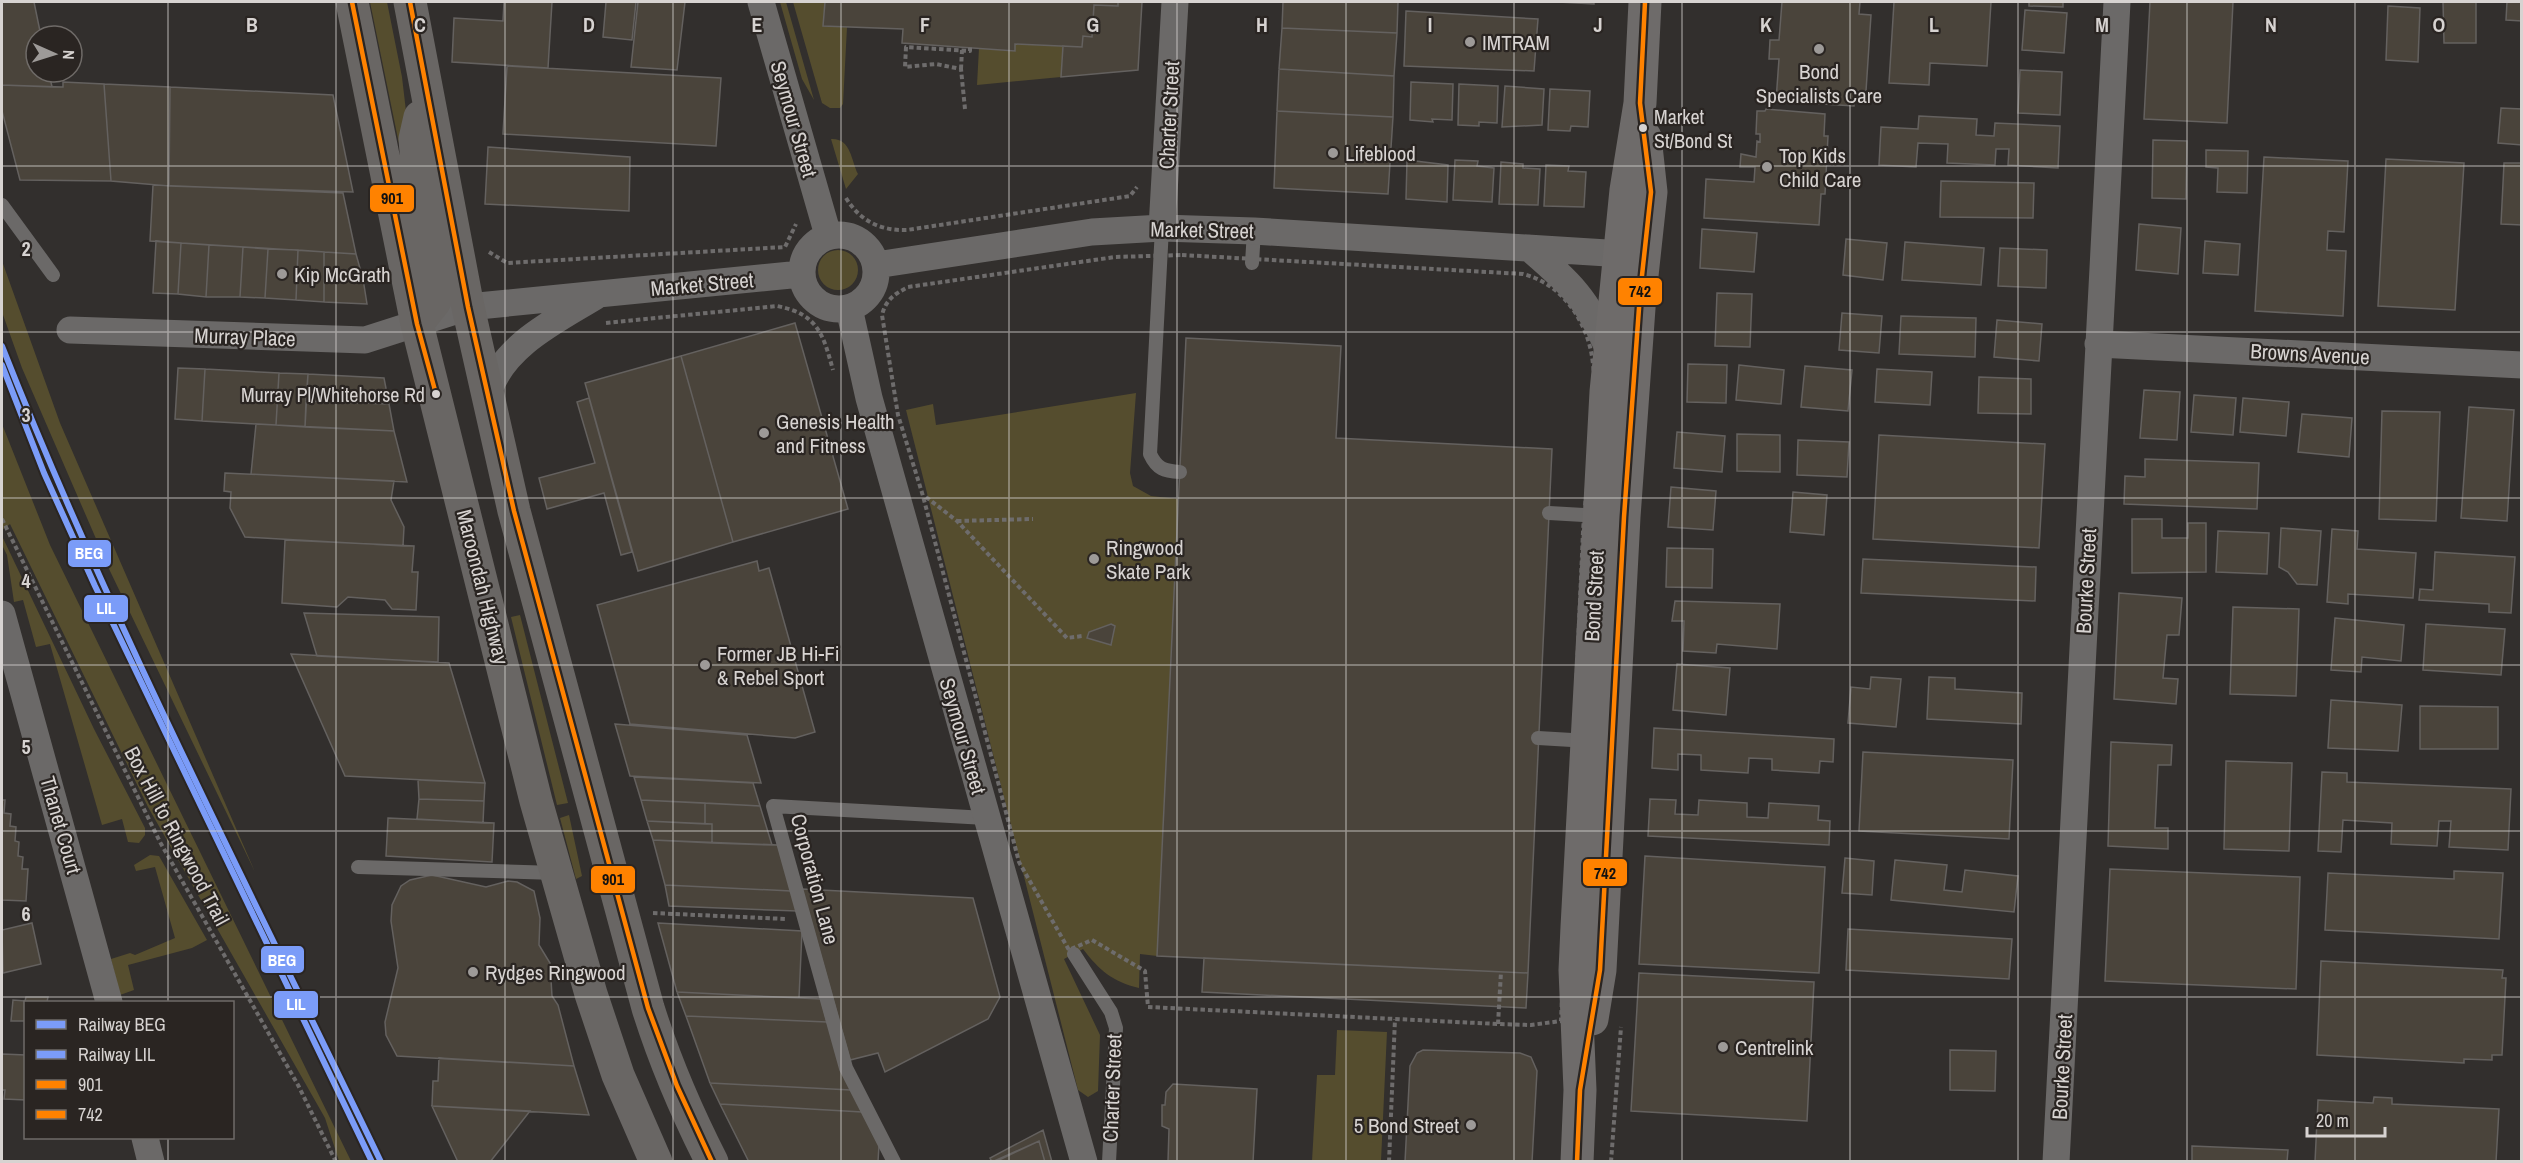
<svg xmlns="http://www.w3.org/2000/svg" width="2523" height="1163" font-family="'Archivo Narrow',sans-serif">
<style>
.green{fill:#554d2e}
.building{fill:#4a443b;stroke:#64615f;stroke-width:1.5}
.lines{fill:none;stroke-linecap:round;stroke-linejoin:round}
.path{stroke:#6e6c6c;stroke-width:4;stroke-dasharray:4.5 3;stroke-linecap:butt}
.lane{stroke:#6b6968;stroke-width:14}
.street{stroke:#6b6968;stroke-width:27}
.secondary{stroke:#6e6b6a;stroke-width:33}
.highway{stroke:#696664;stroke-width:33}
.bus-1-casing{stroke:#2a2522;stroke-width:9}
.bus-2-casing{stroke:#2a2522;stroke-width:9}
.bus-1{stroke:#ff8200;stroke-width:4.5}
.bus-2{stroke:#ff8200;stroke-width:4.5}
.rail-1-casing{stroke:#2a2522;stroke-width:10}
.rail-2-casing{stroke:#2a2522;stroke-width:10}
.rail-1{stroke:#7b9cf8;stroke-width:6}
.rail-2{stroke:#7b9cf8;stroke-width:6}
.grid{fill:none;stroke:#d7d3d1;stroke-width:1.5;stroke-opacity:0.55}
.poi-dot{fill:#9d9a98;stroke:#2a2522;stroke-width:2}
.bus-dot{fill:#d7d3d1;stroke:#2a2522;stroke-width:2}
.labels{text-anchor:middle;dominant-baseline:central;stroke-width:4.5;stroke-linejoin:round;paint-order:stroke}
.bus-label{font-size:20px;fill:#d7d3d1;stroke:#2a2522;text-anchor:start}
.poi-label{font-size:21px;fill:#d7d3d1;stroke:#2a2522;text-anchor:start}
.street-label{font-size:21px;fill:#d7d3d1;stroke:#2a2522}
.grid-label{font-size:20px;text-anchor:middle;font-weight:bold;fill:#d7d3d1;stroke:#2a2522;stroke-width:4.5;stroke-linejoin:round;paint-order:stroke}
.line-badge{stroke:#2a2522;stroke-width:2}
.badge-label{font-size:16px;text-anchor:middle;font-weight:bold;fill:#fff}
.pale-badge-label{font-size:16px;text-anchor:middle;font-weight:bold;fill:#111}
</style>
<rect width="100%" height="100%" fill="#322f2d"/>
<path class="green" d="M370,2H387L402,77L413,171L405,173Z
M780,2H786L814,100L802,79Z
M793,2H825L824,26L847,27L843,104L840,108H830L822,103Z
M1015,44L1063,46L1061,77L977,85L979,48L1015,50Z
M831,139C851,138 851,160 858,174L846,189Z
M818 270a20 20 0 1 1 40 0a20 20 0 1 1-40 0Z
M2,261L60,423L255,872L110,571L22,368L2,312Z
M1136,393L1130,473L1133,486L1151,496L1179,499L1157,956L1140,954L1139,988C1113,982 1099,970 1083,949L1064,959L1100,1035L1098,1091L1088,1097L1078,1090L906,410L933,404L936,425Z
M2,424L50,545L351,1161H339L325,1118L148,807L10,524L2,530Z
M2,536L94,729L145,828V835L139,843L128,842L122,819L102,825L50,644L36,647L23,600L14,602L7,555L2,545Z
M520,615L568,803L557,805L511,617Z
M569,815L582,876L576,879L560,818Z
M150,855L159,856L207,940L192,948L128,965L134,990L120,995L111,959L130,953L135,955L175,938L155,867L136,871L134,865Z
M1337,1030L1387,1032L1381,1161H1312L1317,1075H1335Z"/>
<path class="building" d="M2,2H34L41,36H36V72H49L52,87L2,85Z
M504,2H552L548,68L452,62L454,18L503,21Z
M606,2H636L632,40L603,37Z
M638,2H685L677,70L631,67Z
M825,2H1118V6L1094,5L1092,37L1083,36L1082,47L1015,44V51L902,43L903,29L823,26Z
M1118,2H1142L1138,70L1061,77L1063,46L1082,47L1083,36L1092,37L1094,5L1118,6Z
M1283,2H1398L1397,33L1282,28Z
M1558,2H1594V4Z
M1782,2H1860L1859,14L1871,15L1866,91H1855L1854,106L1776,101L1779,59H1769L1770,40H1779Z
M1894,2H1991L1987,66L1930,63L1929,85L1889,83Z
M2029,2H2063V7L2029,6Z
M2150,2H2233L2227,123L2144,119Z
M2443,2H2476V43H2444Z
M2507,2H2522V21L2506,20Z
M2388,6L2420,8L2418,62L2386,60Z
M2025,10L2067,13L2064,53L2022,50Z
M1406,11L1538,19L1534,71L1404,66Z
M1282,28L1397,33L1394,76L1279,69Z
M507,66L721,78L716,146L503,134Z
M1279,69L1394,76L1393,117L1277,111Z
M2020,70L2062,72L2060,115L2018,113Z
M63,82L104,84L111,181L20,180L2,111V85L63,87Z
M1411,82L1453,84L1452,120L1432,119L1433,122L1410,120Z
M104,84L170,87L169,186L111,181Z
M1459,84L1498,86L1497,123L1479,122V126L1458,125Z
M1505,86L1544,89L1542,125L1502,127Z
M170,87L333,95L353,192L169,186Z
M1550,89L1590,91L1588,127L1571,126L1570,131L1548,130Z
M2501,108L2522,109V145L2498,143Z
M1766,109L1825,114L1824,136H1828L1825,194H1821L1819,225L1704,218L1706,179L1754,182L1755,167H1740L1741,154L1756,157L1757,141L1760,142V134H1756L1757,111H1765Z
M1277,111L1393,117L1388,194L1274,188Z
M1919,116L1977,119L1976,135L1994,136L1995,123L2060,126L2058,168L2008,165L2009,149H1996L1995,165L1947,163L1948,144L1918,143L1916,167L1879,165L1881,127L1918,129Z
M2153,140L2187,141L2186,199L2152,198Z
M488,147L630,157L629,211L485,204Z
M2206,150L2248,151L2247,193L2217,192L2218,168L2206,167Z
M2264,157L2348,161L2344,232L2328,231L2327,250L2346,251L2343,316L2255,311Z
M2386,159L2464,163L2455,310L2378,306Z
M1407,160L1448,165L1447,202L1406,199Z
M1455,160L1478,161L1477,166L1494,168L1492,202L1453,200Z
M1501,162L1523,164V168L1540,169L1538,205L1499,204Z
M2504,163H2522V225L2501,224Z
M1546,165L1569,166L1568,171L1586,172L1584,207L1544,206Z
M1941,181L2034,183L2033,218L1940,217Z
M153,185L343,193L356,254L150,241Z
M2139,224L2181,228L2178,274L2136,270Z
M1702,229L1757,233L1754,272L1700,268Z
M1846,239L1887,243L1883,280L1843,275Z
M156,241L181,243L178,294L153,293Z
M2205,241L2240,244L2238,275L2203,273Z
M1905,242L1984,248L1981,285L1902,280Z
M181,243L209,245L206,297L178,294Z
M209,245L243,247L240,297H206Z
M243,247L268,249L265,298L240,297Z
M2000,248L2047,250L2046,288L1998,286Z
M268,249L298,250L296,300L265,298Z
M298,250L324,252V302L296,300Z
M324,252L356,254L363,279L324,277Z
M324,277L363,279L367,304L324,302Z
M1717,293L1752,294L1750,347L1715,346Z
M1842,313L1882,316L1879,353L1839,350Z
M1901,316L1976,318L1975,357L1899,354Z
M1997,320L2042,324L2039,361L1994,357Z
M795,323L848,509L733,542L681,356Z
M1186,338L1341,346L1336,438L1552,449L1528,973L1157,956Z
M681,356L733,542L638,571L585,383Z
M1688,364L1727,365L1726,403L1687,402Z
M1739,365L1784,370L1781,404L1736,400Z
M1805,366L1852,370L1848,411L1801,407Z
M178,368L205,369L202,421L175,419Z
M205,369L279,373L276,425L202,421Z
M1877,369L1932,372L1930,405L1875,402Z
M279,373L308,374L305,427L276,425Z
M308,374L384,378L389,404L306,401Z
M1979,377L2031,379V414L1978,413Z
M2144,390L2180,392L2177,440L2140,438Z
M2194,395L2236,398L2233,435L2191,432Z
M589,398L632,552L621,555L604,493L547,509L539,478L595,463L577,402Z
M2243,398L2289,402L2286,436L2240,432Z
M306,401L389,404L394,431L305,427Z
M2469,407L2514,410L2507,521L2461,518Z
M2382,411L2440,412L2436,521L2379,519Z
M2302,414L2352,418L2349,457L2298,452Z
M256,424L394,431L407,482L251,474Z
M1677,432L1725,436L1722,472L1674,468Z
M1737,434L1780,435V472L1737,471Z
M1879,435L2045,444L2039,548L1873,539Z
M1798,440L1849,442L1847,477L1797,475Z
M2145,459L2259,463L2257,509L2124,504L2125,476L2145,477Z
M225,473L394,481L391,500L404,527L403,546L245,537L230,508L231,492L224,491Z
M1671,487L1716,491L1713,530L1668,527Z
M1793,492L1827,495L1824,535L1790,532Z
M2132,519H2162V538H2188V523H2206V572L2132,573Z
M2281,528L2321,531L2317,585L2297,584L2288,572L2279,567Z
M2332,529L2358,531L2357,549L2416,553L2413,598L2348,594V604L2327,602Z
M2218,531L2269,533L2267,574L2216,572Z
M285,540L414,546L412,572H418L416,610L392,609L385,600L348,597L337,607L282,603Z
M1667,548L1713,549L1712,588L1666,587Z
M2435,552L2515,557L2511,613L2489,612V604L2419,600L2420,589L2433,590Z
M1863,559L2036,567L2035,601L1861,593Z
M757,561L759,571L769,568L815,732L795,738L630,724L597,605Z
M2119,593L2182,598L2179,635H2167L2163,678L2178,679L2176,704L2114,699Z
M1675,601L1780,604L1777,649L1717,644L1716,653L1683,651L1684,621H1672Z
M2233,607L2299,609L2296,696L2230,694Z
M304,613L439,617L438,662L317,656Z
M2335,618L2404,625L2401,661L2362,657L2361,672L2331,670Z
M1111,624L1115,626L1111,645L1087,638L1089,632Z
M2426,624L2505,629L2501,675L2423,670Z
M291,654L449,663L485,783L345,776Z
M1677,664L1730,668L1726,715L1673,710Z
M1871,677L1901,679L1896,727L1848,723L1851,687L1870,689Z
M1929,677L1955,678V689L2022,693L2021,724L1927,719Z
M2331,700L2402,705L2398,751L2328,748Z
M2420,706L2498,707V749H2420Z
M615,724L747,735L761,783L630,776Z
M1654,728L1834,739L1833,762L1820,761L1819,773L1772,770V759L1749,758L1748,773L1701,770V755L1678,754V770L1652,768Z
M2111,742L2172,745L2171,765H2158L2155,828H2168V849L2108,846Z
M1863,752L2013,760L2009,839L1859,831Z
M2226,761L2292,763L2289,851L2224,849Z
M2322,772L2347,773V782L2511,789L2508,850L2449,847L2451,821H2439L2437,846L2391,844L2392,823L2343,820L2341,852L2318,851Z
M634,777L753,783L760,806L641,800Z
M418,780L485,783L484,801L419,799Z
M419,799L484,801L483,823L417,819Z
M1650,799L1676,800L1675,814L1698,815L1699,800L1747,803V817L1768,818L1769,803L1819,806L1818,820L1830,821L1829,845L1648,836Z
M2,800H5L4,813L11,814L10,826L16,827L15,841L19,842L18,856L23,857L22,869H28L26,901L2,900Z
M641,800L705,803V824L647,821Z
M705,803L760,806L772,845L712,843V824H705Z
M388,818L494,823L492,862L386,856Z
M647,821L712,824V843L653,840Z
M653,840L778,845L791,891L665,885Z
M1645,856L1825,867L1819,973L1639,964Z
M1845,858L1874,861L1872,895L1842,893Z
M1895,860L1947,865L1944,890L1962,892L1965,870L2018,876L2014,912L1891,900Z
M2110,869L2300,877L2296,989L2105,981Z
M2454,871L2503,873L2499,939L2325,930L2328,873L2454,879Z
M432,875L486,887L508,881L517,882L534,891L540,918L539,945L550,963L552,996L558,1005L574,1066L397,1056L386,1035L385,1022L398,968L391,921L392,905L401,886L410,880Z
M665,885L791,891L797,911L669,906Z
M802,889L973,898L1000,997L988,1019L885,1072L878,1053L850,1060Z
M32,923L41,964L3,973L2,930Z
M658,923L802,931L799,998L677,992Z
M1848,929L2012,939L2009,979L1846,970Z
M1204,958L1528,973L1526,1008L1202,992Z
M2321,961L2503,970L2502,978H2506L2502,1055H2492V1060L2464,1059V1063L2317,1055Z
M1639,973L1814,982L1807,1121L1631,1111Z
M677,992L821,999L827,1022L686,1016Z
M26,997H48L47,1002H26V1034L25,1021H11L13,1000L25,1001Z
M686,1016L827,1022L851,1090L710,1083Z
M1423,1050L1520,1053L1531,1057L1537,1071L1532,1162H1405L1410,1066L1417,1053Z
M1950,1050L1996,1051L1995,1091L1950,1090Z
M2,1054L26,1055V1100L4,1099L5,1090H2Z
M439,1058L574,1066L589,1115L432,1106L433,1081H438Z
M710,1083L851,1090L862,1112L720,1104Z
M1173,1084L1257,1089L1253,1162H1168L1169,1129L1162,1126V1105H1165L1166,1092Z
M2374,1097L2392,1098V1104L2499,1109L2496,1162H2315L2318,1100L2373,1103Z
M720,1104L862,1112L879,1145L878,1162H749Z
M432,1106L530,1111L490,1162H458Z
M1043,1130L1052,1162H1045L1039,1141L992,1162L990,1158Z
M1039,1141L1045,1162H995Z
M2192,1146L2288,1150L2287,1162H2192Z"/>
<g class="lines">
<path class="path" d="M961,69L962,50
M965,109L961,69L936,64L905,67L906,47L970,51V47
M846,198C860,221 881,231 907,230L1130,196L1137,187
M489,252L507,263L785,247L796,224
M1182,255L1523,274C1559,283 1583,315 1591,351C1601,402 1586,478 1583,532C1576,695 1568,858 1561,1021L1531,1025L1498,1024L1148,1007L1145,971L1092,940L1069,950L1019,862L923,496L898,415L882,315C886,299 895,294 908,287L1115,257Z
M606,323L777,306C818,314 823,334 833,370
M926,497L957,521L1067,638L1082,636
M2,519L160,842L298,1085L336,1162
M957,521L1033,519
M653,913L786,919
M1498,1024L1501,972
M1389,1162L1395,1019
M1611,1162L1621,1027"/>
<path class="lane" d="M2,205L53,275
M1162,228L1150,454C1157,469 1164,471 1180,472
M1252,263L1254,231
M1549,513L1601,516
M1538,738L1589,741
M358,867L556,873
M1074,954L1111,1012L1116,1028L1109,1162
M894,1162L846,1068L773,806L986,818"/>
<path class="street" d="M761,2L828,235
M1162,228L1175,2
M802 272a37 37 0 1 1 74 0a37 37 0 1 1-74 0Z
M1529,248C1571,284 1588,299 1609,351
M876,265L1092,232L1162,228L1254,231L1639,255
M849,308L869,398L1084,1162
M70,330L365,340L468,307L801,274
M2098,344L2522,365
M489,391C504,345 557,320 596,296
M2,614L109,1002
M145,1138L151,1162
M2056,1162L2117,2"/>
<path class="secondary" d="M1592,1019L1600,970L1624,517L1640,294L1651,192L1645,137
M1577,1162L1580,1090L1575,970L1577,927L1606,392L1626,190L1640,103L1645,2"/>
<path class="highway" d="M352,2L417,324L536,801L591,994L618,1075L656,1162
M410,2L468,307L514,511L648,1008C665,1062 686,1111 712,1162
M417,324L435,301L438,279L419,187L415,139L420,117"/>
<defs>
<path id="bus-1" d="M352,2L417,324L436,394
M410,2L468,307L514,511L648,1008L677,1086L712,1162"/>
<path id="bus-2" d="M1577,1162L1580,1090L1600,970L1624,517L1640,294L1651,192L1640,103L1645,2"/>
</defs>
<use href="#bus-1" class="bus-1-casing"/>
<use href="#bus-2" class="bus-2-casing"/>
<use href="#bus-1" class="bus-1"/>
<use href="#bus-2" class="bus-2"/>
<defs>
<path id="rail-1" d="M2,346C112,625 251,892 381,1162"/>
<path id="rail-2" d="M2,365L44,473L95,586L372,1162"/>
</defs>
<use href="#rail-1" class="rail-1-casing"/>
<use href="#rail-2" class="rail-2-casing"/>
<use href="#rail-1" class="rail-1"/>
<use href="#rail-2" class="rail-2"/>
</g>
<path class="grid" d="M168,2V1002M336,2V1162M505,2V1162M673,2V1162M841,2V1162M1009,2V1162M1177,2V1162M1346,2V1162M1514,2V1162M1682,2V1162M1850,2V1162M2018,2V1162M2187,2V1162M2355,2V1162M2,166H2522M2,332H2522M2,498H2522M2,665H2522M2,831H2522M2,997H2522M168,1138V1162"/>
<g class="poi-dot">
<circle cx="1470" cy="42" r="6"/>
<circle cx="1819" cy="49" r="6"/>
<circle cx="1333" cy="153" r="6"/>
<circle cx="1767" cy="167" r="6"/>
<circle cx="282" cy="274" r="6"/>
<circle cx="764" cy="433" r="6"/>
<circle cx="1094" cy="559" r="6"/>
<circle cx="705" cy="665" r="6"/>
<circle cx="473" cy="972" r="6"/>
<circle cx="1723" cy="1047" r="6"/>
<circle cx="1471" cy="1125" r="6"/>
</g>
<g class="bus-dot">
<circle cx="1643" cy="128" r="5"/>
<circle cx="436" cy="394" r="5"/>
</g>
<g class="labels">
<g class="bus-label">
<text x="1654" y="116">Market<tspan x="1654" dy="24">St/Bond St</tspan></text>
<text x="425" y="394" text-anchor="end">Murray Pl/Whitehorse Rd</text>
</g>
<g class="poi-label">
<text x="1482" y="42">IMTRAM</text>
<text x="1819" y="71" text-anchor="middle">Bond<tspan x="1819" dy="24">Specialists Care</tspan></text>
<text x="1345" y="153">Lifeblood</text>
<text x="1779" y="155">Top Kids<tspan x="1779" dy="24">Child Care</tspan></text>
<text x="294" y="274">Kip McGrath</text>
<text x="776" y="421">Genesis Health<tspan x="776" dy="24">and Fitness</tspan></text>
<text x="1106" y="547">Ringwood<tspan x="1106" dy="24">Skate Park</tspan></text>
<text x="717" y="653">Former JB Hi-Fi<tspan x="717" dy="24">&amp; Rebel Sport</tspan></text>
<text x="485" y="972">Rydges Ringwood</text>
<text x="1735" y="1047">Centrelink</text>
<text x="1459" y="1125" text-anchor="end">5 Bond Street</text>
</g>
<g class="street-label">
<text transform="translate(1169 115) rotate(-87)">Charter Street</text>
<text transform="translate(794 119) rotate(74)">Seymour Street</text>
<text transform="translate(1202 230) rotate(1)">Market Street</text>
<text transform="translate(702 284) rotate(-5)">Market Street</text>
<text transform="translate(245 337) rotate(2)">Murray Place</text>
<text transform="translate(2310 354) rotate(3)">Browns Avenue</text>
<text transform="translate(2086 581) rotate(-87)">Bourke Street</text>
<text transform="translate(483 587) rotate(76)">Maroondah Highway</text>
<text transform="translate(1594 596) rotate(-87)">Bond Street</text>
<text transform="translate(963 736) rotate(74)">Seymour Street</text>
<text transform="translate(61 825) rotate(74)">Thanet Court</text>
<text transform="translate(177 836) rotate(62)">Box Hill to Ringwood Trail</text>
<text transform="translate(815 879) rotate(75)">Corporation Lane</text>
<text transform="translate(2062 1067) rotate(-87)">Bourke Street</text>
<text transform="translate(1112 1088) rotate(-88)">Charter Street</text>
</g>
</g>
<g class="grid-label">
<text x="252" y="32">B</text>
<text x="420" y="32">C</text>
<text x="589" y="32">D</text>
<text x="757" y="32">E</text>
<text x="925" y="32">F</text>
<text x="1093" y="32">G</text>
<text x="1262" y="32">H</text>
<text x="1430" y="32">I</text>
<text x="1598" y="32">J</text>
<text x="1766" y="32">K</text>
<text x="1934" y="32">L</text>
<text x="2102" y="32">M</text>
<text x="2271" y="32">N</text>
<text x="2439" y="32">O</text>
<text x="26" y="256">2</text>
<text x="26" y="422">3</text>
<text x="26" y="588">4</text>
<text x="26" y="754">5</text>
<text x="26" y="921">6</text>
</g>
<g class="line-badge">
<rect x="369" y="184" width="46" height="29" rx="6" fill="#ff8200"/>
<rect x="1617" y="277" width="46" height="29" rx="6" fill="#ff8200"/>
<rect x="67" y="539" width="45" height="29" rx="6" fill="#7b9cf8"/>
<rect x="83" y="594" width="46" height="29" rx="6" fill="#7b9cf8"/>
<rect x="1582" y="858" width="46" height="29" rx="6" fill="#ff8200"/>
<rect x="590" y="865" width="46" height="29" rx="6" fill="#ff8200"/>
<rect x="260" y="945" width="45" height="29" rx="6" fill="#7b9cf8"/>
<rect x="273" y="990" width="46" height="29" rx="6" fill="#7b9cf8"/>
</g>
<g class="badge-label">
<text x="89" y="559">BEG</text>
<text x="106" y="614">LIL</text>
<text x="282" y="966">BEG</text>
<text x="296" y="1010">LIL</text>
</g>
<g class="pale-badge-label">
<text x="392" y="204">901</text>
<text x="1640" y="297">742</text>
<text x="1605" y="879">742</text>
<text x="613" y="885">901</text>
</g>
<rect width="2523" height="1163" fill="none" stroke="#d7d3d1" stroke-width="6"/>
<rect x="24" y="1001" width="210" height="138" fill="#2a2522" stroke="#6f6b68" stroke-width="1.5"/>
<rect x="36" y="1020" width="30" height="9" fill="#7b9cf8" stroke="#6f6b68" stroke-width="1.5"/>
<text x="78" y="1031" font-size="18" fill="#d7d3d1">Railway BEG</text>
<rect x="36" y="1050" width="30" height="9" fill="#7b9cf8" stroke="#6f6b68" stroke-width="1.5"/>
<text x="78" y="1061" font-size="18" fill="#d7d3d1">Railway LIL</text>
<rect x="36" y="1080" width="30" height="9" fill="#ff8200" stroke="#6f6b68" stroke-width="1.5"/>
<text x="78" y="1091" font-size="18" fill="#d7d3d1">901</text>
<rect x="36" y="1110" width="30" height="9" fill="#ff8200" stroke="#6f6b68" stroke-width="1.5"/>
<text x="78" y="1121" font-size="18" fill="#d7d3d1">742</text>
<g transform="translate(54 54) rotate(93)"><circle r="28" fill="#2a2522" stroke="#6f6b68" stroke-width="1.5"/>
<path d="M0-4.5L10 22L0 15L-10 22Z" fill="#9d9a98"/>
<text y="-9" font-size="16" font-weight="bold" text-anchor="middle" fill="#d7d3d1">N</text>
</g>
<path d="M2307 1127v9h78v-9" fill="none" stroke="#d7d3d1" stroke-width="3"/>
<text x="2316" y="1127" font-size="18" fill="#d7d3d1" stroke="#2a2522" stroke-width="4.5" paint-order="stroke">20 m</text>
</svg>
